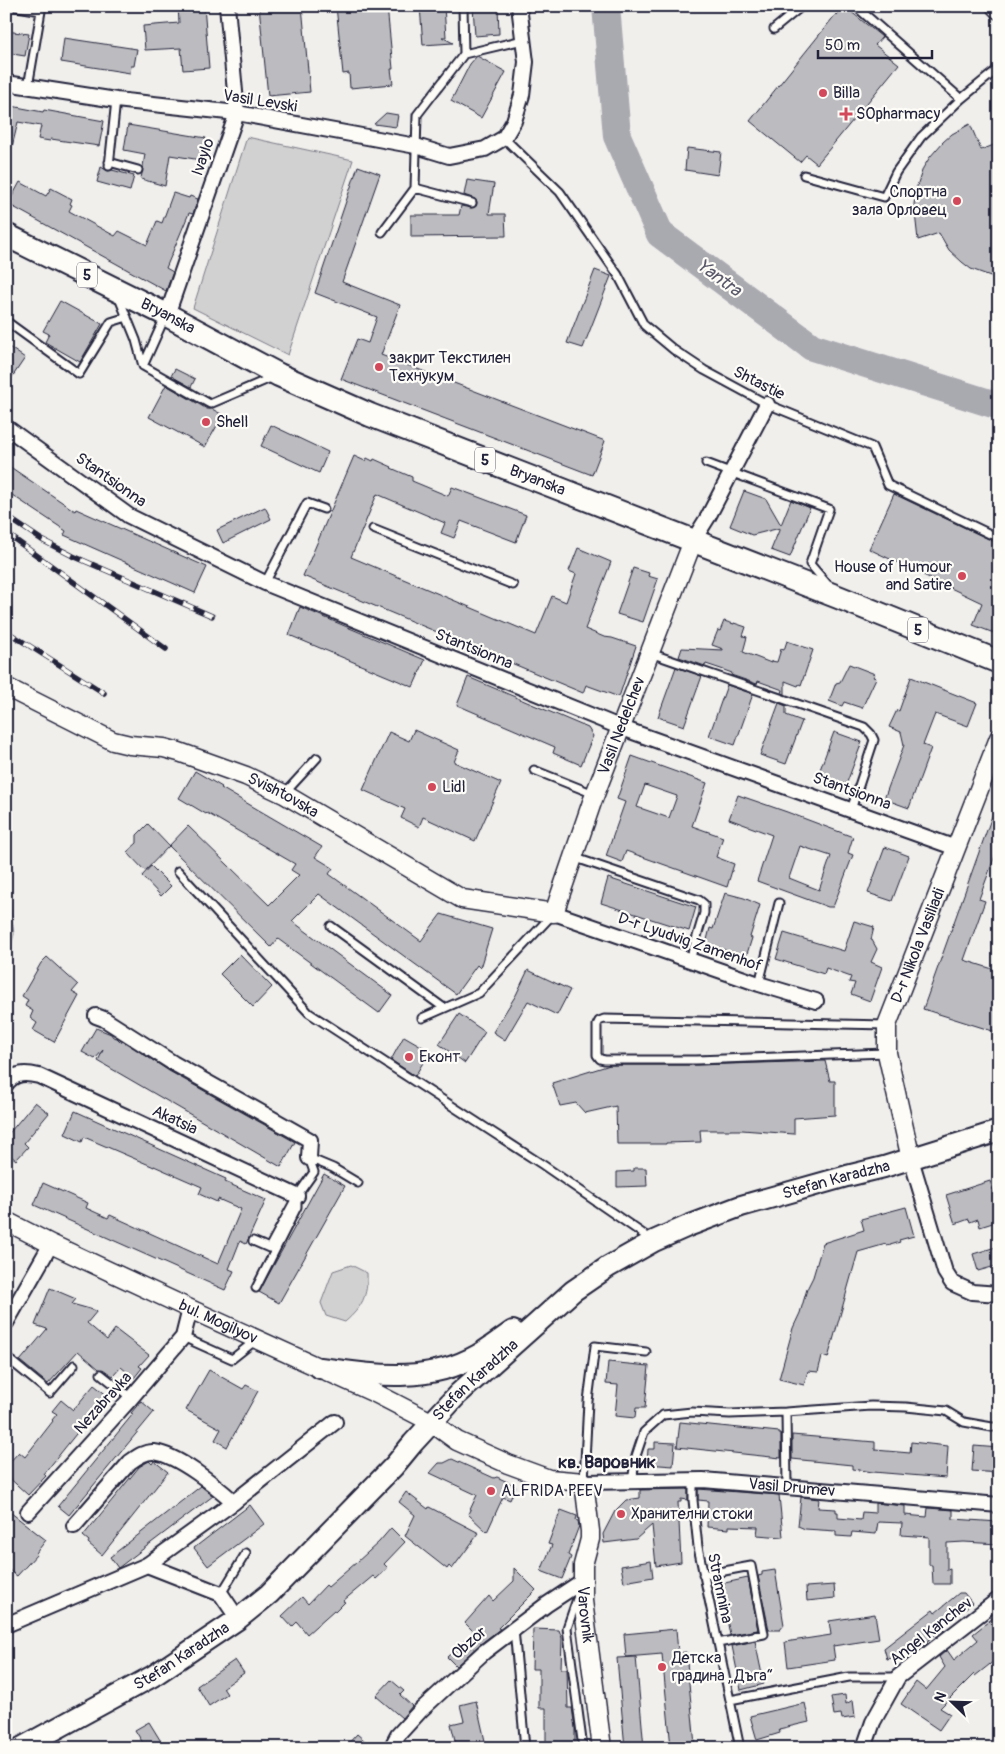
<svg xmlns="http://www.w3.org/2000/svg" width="1005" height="1754" font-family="Pangolin,sans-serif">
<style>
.green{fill:#d2d1d1;stroke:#7a7a86}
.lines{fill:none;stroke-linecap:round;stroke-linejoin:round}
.river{stroke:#a9a9b0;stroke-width:28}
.building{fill:#bcbcc0;stroke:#22223b;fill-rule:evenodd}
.service-casing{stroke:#22223b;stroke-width:11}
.minor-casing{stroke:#22223b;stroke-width:18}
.tertiary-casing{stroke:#22223b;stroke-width:21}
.secondary-casing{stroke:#22223b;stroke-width:24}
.primary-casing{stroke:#22223b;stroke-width:26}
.service{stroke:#fdfcf7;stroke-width:7}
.minor{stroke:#fdfcf7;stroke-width:14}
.tertiary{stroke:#fdfcf7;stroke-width:18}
.secondary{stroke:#fdfcf7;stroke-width:20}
.primary{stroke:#fdfcf7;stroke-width:22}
.rail-casing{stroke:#22223b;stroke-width:5.5}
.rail{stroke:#fdfcf7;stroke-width:4;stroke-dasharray:11;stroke-linecap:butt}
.poi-dot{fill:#d1495b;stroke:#fdfcf7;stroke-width:2}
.labels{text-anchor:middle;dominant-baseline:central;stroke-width:4.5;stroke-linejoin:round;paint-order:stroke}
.shield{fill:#fdfcf7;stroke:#646373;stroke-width:1}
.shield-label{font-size:15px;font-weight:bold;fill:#22223b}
.poi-label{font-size:16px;fill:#22223b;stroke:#fdfcf7;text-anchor:start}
.street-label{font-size:16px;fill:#22223b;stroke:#fdfcf7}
.water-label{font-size:18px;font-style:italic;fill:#58586a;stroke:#fdfcf7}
.neighbourhood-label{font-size:18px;font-weight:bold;fill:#22223b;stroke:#fdfcf7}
</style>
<rect width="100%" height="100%" fill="#f0efec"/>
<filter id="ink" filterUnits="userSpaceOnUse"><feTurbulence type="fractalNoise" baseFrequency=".02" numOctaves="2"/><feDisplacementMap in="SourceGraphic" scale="10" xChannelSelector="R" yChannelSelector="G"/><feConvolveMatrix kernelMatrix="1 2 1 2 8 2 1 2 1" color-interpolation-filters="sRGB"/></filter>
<g filter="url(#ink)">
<path class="green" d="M247,137L353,160L288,355L193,308Z
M6,892L9,897L14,934L6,966Z
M351,1265L367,1273C368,1296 362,1307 345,1322L326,1316L321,1303L333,1271Z"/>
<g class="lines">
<path class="river" d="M606,6L617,136L660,234L812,347L999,406"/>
</g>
<path class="building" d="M178,6H204L209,68L183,70L181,48L145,50L143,26L179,23Z
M259,6H302L310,92L268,96Z
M336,6H387L393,69H391L393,84L350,88L349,73L343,74Z
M420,6H444L446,37H442L453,43L423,45Z
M473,6H498L499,34L475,36Z
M844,6L882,37L875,45L899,64L817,164L806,155L800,162L750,121L836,14L837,15Z
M6,31L29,34L25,56L6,53Z
M64,38L137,49L134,66H131L130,73L61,62Z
M477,56L506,72L481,118L451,101L470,64Z
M6,105L43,112L44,110L104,121L99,146L51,139L50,141L38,139L41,126L18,122L11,151H6Z
M386,113L398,115L396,127L374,124Z
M970,124L981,150L999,143V279L971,269L962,262L949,250L939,233L918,240L914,204L917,186L923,168L930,157L943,142L952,134Z
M128,125L206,138L201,160L170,155L165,186L141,179L145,154L124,150Z
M687,148L721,152L718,175L685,170Z
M358,166L380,174L342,282L400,305L381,355L605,441L592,475L341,379L357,339L368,343L377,317L315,293Z
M101,167L108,171L112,170L134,176L130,191L97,182Z
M467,180L494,184L489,214H505L506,236L411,237V215H459L461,206L471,208L476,206L477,202L475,199L464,195Z
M20,182L46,196L51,188L72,199L70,204L72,205L69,211L115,236L119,231L147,245L157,221L162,223L173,193L189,198L190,196L198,199L193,214L189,213L166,268L173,272L166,291L8,204Z
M595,270L611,276L583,348L567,343Z
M60,301L102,324L80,362L45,342L49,334L43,331Z
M6,345L25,358L6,386Z
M175,369L195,379L191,387L171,376Z
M166,385L207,409H212L223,415L205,447L149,417Z
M271,425L328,452L319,473L261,446Z
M354,456L365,461L367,458L373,461L374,459L392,467L391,468L412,477V481L448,496L452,487L526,515L516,542L461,521L454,538L441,533L445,523L377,494L351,557L536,635L552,596L566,602L576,574L569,571L578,548L611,562L585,629L604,637L612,638L636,646L619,697L586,685L583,693L303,576Z
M6,464L75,511L76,509L207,567L195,593L64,535L66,531L6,491Z
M744,491L766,499L781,525L791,500L810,508L790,557L771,550L780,528L752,535L730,526Z
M894,494L999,544V635L973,625L982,603L869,549Z
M265,507L271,519L223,543L217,530Z
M633,568L649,573L648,576L658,579L643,622L617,614Z
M300,607L425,660L413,687L289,635Z
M724,621L734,624V623L746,627L743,636L747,637L743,652L771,663V661L777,662L781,649L784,650L787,641L813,650L801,685L799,684L798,686L785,681V694L782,693L783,690L758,681L757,684L731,675L732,673L721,669L706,664L705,666L679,657L682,648L723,650V649L712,645L718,630L720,631Z
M849,664L875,674L873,677L876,678L862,708L844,702L842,706L829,701L836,683L840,682Z
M676,667L702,676L684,726L658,717Z
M468,677L588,728L593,736L581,765L553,753L555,747L457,705Z
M911,677L977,703L968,726L935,714L923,745L931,748L909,808L884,799L904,745L901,732L889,727L897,710L899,711Z
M727,685L753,694L735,745L709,736Z
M779,703L786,706V715L802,721L786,764L760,755Z
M414,730L459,750L454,762L501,783L475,841L423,817L419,827L401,818L405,809L363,790L389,732L409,741Z
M834,732L862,742L846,785L818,775Z
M632,756L707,783L692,826L723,837L716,857L734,864L727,887L626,851L622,862L606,856L625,802L617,799ZM645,785L677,796L669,818L637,807Z
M195,771L222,787L221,788L322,847L315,857L333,868L329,874L421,941L441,914L492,929L480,968L477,965L456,994L319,894L292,921L392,995L379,1013L278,939L271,947L169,846L188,826L269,905L299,875L291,870L295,864L207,813L206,814L179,798Z
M738,795L787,812L853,837L848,853L853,855L833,907H828L757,881L772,835L729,819ZM800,846L831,856L819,890L789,878Z
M997,802H999V845L979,899L985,901L964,960L999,971V1033L923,1009Z
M148,824L169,846L145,871L127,852L137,843V835Z
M885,847L909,856L892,901L868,893Z
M151,866L171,886L161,896L142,876Z
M608,878L696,907L689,931L601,903Z
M725,893L744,898L760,905L750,937L752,938L745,960L733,956L734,953L706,944L710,928L713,929Z
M854,921L874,927L871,940H872L877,949L871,962L882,967L870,1001L851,994L855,983L849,982L851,977L826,968L824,974L776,959L784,933L844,951Z
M240,954L272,987L253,1007L220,974Z
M47,957L78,985L72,992L79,996L54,1042L33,1030L37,1023L30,1018L33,1011L25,1006L28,1000L22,996L41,963Z
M528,970L570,990L557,1015L528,1001L505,1040L493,1032L516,995Z
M459,1014L485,1032L465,1063L439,1044Z
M96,1028L111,1034L113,1037L117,1038L120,1041L125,1042L169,1071L295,1142L281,1167L98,1061L103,1050L95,1059L82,1052Z
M404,1036L430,1051L415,1076L391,1060Z
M825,1061L830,1081H835V1115L794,1118V1134L742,1130H700L701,1142L666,1143V1144H617L616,1106L585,1113L576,1103L560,1106L552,1083L610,1065H696Z
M35,1102L49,1113L24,1143L28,1147L16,1160L6,1152V1137Z
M75,1111L226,1179L225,1182L266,1200L246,1244L240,1241L229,1269L234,1271L225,1290L34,1205L43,1183L88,1203L86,1208L108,1218L110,1215L218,1264L241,1209L218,1199L217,1202L199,1194L202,1187L154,1166V1167L84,1137L82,1142L65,1134Z
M634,1168H646L647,1186L617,1187V1172L634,1171Z
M324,1174L345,1186L279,1303L259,1292Z
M990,1181L999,1209V1221L980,1227L978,1219L970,1222L969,1219L955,1224L946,1195Z
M906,1207L914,1236L899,1240L900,1242L887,1246L886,1244L858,1252L828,1358L822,1356L818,1372L808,1371L804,1385L779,1379L793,1328L800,1313L807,1289L813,1277L823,1243L864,1230L861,1219Z
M999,1246V1265L978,1271L973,1254Z
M50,1288L76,1299L72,1304L97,1311L87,1323L107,1340L115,1329L149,1355L139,1366L142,1368L134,1378L121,1367L113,1376L104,1370L99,1369L78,1351L48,1384L20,1361L47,1329L35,1325Z
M608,1362L649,1366L645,1408H636L635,1418L615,1416L618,1385L606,1384Z
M209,1370L243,1389L246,1385L258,1391L227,1447L215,1440L221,1429L186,1410Z
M94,1385L108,1396L84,1424L44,1474L46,1476L28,1495L6,1475V1466L19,1452L25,1457L53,1421L52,1420L57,1414L52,1411L61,1400L73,1410Z
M141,1401L154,1412L69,1515L58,1506L133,1414L131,1413Z
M680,1422L779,1432V1434H781V1458L677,1447Z
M792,1435L875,1442V1450L910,1453L911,1442L948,1446L946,1478L873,1472L852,1469V1465L792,1459Z
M655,1442L675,1443L673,1466L647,1464L648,1449H655Z
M974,1446L999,1448V1473L972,1471Z
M452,1459L494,1478L497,1477L516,1486L510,1500L503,1497L487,1532L468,1514L477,1495L430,1473L439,1463H444Z
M149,1461L152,1464L154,1461L168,1472L102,1555L88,1543L89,1541L83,1536L139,1467Z
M201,1486L213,1496L118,1568L110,1557Z
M688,1489V1500L681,1499V1502H678L681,1562L656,1566L652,1525L636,1539L604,1543L603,1534L615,1511L626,1500L640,1498V1490Z
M698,1489L779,1495L783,1537L757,1535L758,1527L729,1526V1529L707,1527L708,1501L698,1500Z
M406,1492L428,1509L429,1507L479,1533L452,1569L449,1566L447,1569L405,1536L415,1515L399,1502Z
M801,1497L819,1499L818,1508L836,1509V1512H838V1518L861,1520L862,1512L875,1513V1503L905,1506V1515L927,1517L928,1508L953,1510V1519L999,1522L998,1544L964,1542L947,1543V1570L950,1569V1584H933L932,1565H929V1537L901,1535L902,1523L878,1522L876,1534L852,1532L851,1537L836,1536V1531L805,1529L798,1526Z
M250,1505L264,1524L208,1566L194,1548Z
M6,1509L46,1540L36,1553L37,1554L17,1576L6,1568Z
M561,1510L577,1516L576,1520L578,1521L579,1526L568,1555L571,1557L562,1579L541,1571L552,1545L548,1544Z
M391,1528L405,1542L384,1564L388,1568L376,1579L373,1576L343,1601L345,1602L335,1612L334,1610L307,1634L297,1622L292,1627L282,1616L302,1597L308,1604L326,1585L328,1587L357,1562L379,1542Z
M651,1561L653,1577L624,1582L621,1566Z
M514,1568L536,1590L498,1628L500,1629L478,1646L456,1666L447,1657L474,1632L465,1623L489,1596L493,1601L514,1581Z
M775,1570L784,1625L780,1630H769L758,1576L762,1575V1572Z
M748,1578L758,1630L730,1635L720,1584Z
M834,1585L835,1598L807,1601L806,1587Z
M959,1593H964L972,1603L958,1615L956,1613L937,1628L940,1630L915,1652L913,1650L909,1653L887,1659L884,1648L933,1610L935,1613Z
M999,1613V1657L975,1676L974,1674L940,1708L950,1714L939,1730L901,1704L916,1682L926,1690L945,1667L939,1657L947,1650L954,1660L978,1640L973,1634Z
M875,1614L879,1639L833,1646L835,1660L788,1667L785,1642L831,1635L829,1621Z
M533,1629L559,1630L562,1638L561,1669H567L568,1708H572L575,1728V1747H546V1708H539V1669H532Z
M676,1629L678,1653L686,1652L695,1745L671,1747L662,1654L626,1657L624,1634Z
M755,1641L764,1684L741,1690L732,1646Z
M636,1657L644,1748H625L617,1658Z
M235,1660L244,1673L223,1688L227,1694L209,1706L197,1686Z
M391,1680L404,1691L400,1695L412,1706L402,1718L376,1696Z
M845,1695L846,1704L853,1700L855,1717L842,1719L841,1714L834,1715L831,1697Z
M476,1701L485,1741L457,1748L451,1724L464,1721L460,1705Z
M805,1703L809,1722L779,1729L780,1733L757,1740L750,1716Z
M149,1722L165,1748H146L135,1730Z
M357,1734L373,1748H344Z"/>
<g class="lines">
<defs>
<path id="service" d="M12,6L41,11L28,87
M151,7V6
M860,10L961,99
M774,29L802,6
M464,54L523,40
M504,138L560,192L618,275L644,325L674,350L704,370L767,404L872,447L888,485L992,535
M109,162L138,170
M109,166L116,100
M804,175L884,197L896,172L921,137L961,99L999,68
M415,188L472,203
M382,232L415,188L417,115L464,54L463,6
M119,298L136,340L143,366
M165,317L143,366L210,404L273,377
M6,321L79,374L111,322L127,317
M706,463L829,509L810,564L828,585
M373,529L513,585
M265,583L307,503L324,509
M650,653L864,727L871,734L874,740L851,810
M534,770L594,794
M284,794L317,758
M573,857L699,900L704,904V913L690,960
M178,871L309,1013L543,1165L652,1240
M331,926L444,1008
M759,984L779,903
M422,1018L479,993L553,914
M886,1053L696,1060H605L600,1059L597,1055V1025L599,1021L604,1019L887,1025
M253,1241L269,1248L296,1198
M256,1288L297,1207V1196L314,1172L309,1158L333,1168L358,1183
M183,1337L232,1359L256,1340
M6,1357L50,1393L74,1365
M101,1374L131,1398
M786,1412L871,1406L906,1407L946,1411L964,1422L992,1427H999
M693,1480V1500L698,1547L740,1748
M584,1481L588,1401L595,1346L646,1352
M632,1481L636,1456L644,1432L663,1415L692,1412L730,1414L786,1412L787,1487
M703,1575L751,1566L764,1634L718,1643
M221,1594L246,1553
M577,1599L567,1628L583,1748
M514,1629L525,1748
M730,1700L849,1677H898"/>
<g id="minor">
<path d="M6,83L116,100L237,113L416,146L449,156L485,149L504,138L514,121L522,95L526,62L519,6"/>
<path d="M167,315L237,113L227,6"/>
<path d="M6,427L129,516L265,583L622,728L956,848"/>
<path d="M693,541L708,517L767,404"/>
<path d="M554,913L759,984L816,1001"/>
<path d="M96,1016L104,1019L173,1063L310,1140L309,1158"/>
<path d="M6,1084C15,1072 26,1073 39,1076L297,1196"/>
<path d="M911,1159L945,1272L952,1283L972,1292L999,1294"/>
<path d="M6,1323L51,1244"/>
<path id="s1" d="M584,1482L703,1480L999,1505"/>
<path d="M28,1512L131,1398L183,1337L190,1309"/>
<path d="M74,1526L130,1462C137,1457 145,1451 154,1452C178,1455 216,1486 234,1502"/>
<path d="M147,1565L234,1502L335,1422"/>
<path d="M6,1625L147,1565L221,1594L238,1619"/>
<path d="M391,1748L398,1735L421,1710L484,1652L546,1605L584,1580"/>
<path d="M864,1748L873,1722L898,1677L999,1599"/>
</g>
<g id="tertiary">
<path d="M995,6L999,10"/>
<path id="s2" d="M6,687L113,741L130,745L164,748L179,752L246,776L284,794L462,899L554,913L592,802L693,541"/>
<path id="s3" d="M911,1159L887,1053V1025L999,738"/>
<path id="s4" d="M6,1221L51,1244L190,1309L377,1394L431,1422L457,1441L508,1464L549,1479L584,1482L590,1531V1539L583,1565V1601L602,1748"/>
</g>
<g id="secondary">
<path d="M320,1368C375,1375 427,1384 478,1355C490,1348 501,1339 513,1331"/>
<path id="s5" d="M21,1748L153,1676L238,1619L269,1594L394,1466L413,1443L458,1394L573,1291L608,1267L654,1241L688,1226L741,1206L847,1176L884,1167L999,1131"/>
</g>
<g id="primary">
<path id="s6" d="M6,235L167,315L279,375L370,415L838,597L999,662"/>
</g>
</defs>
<use href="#service" class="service-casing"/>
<use href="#minor" class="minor-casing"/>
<use href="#tertiary" class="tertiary-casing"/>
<use href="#secondary" class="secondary-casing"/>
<use href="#primary" class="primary-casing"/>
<use href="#service" class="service"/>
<use href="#minor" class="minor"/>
<use href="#tertiary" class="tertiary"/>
<use href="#secondary" class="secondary"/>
<use href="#primary" class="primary"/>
<defs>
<path id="rail" d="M6,516L42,540L73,556L212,616
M6,533L166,649
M6,631L104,693"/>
</defs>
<use href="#rail" class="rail-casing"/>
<use href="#rail" class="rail"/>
</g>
</g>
<g class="poi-dot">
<circle cx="823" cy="93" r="5"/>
<path d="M843.5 106.5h5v5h5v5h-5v5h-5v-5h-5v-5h5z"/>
<circle cx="957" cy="201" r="5"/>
<circle cx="379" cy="367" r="5"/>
<circle cx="206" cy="422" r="5"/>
<circle cx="962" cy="576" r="5"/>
<circle cx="432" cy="787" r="5"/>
<circle cx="409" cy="1057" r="5"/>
<circle cx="491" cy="1491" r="5"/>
<circle cx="621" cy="1514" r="5"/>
<circle cx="662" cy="1667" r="5"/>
</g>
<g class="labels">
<g class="shield">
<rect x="77" y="262.5" width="20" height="25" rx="4"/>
<rect x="475" y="447.5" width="20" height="25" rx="4"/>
<rect x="908" y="617.5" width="20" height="25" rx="4"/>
</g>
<g class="shield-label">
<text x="87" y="275">5</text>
<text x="485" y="460">5</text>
<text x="918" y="630">5</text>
</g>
<g class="poi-label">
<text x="833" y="93">Billa</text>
<text x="856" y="114">SOpharmacy</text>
<text x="947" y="192" text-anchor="end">Спортна<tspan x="947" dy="18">зала Орловец</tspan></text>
<text x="389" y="358">закрит Текстилен<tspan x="389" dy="18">Технукум</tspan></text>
<text x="216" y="422">Shell</text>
<text x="952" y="567" text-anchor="end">House of Humour<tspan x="952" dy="18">and Satire</tspan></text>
<text x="442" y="787">Lidl</text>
<text x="419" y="1057">Еконт</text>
<text x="501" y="1491">ALFRIDA PEEV</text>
<text x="631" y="1514">Хранителни стоки</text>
<text x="672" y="1658">Детска<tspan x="672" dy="18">градина „Дъга“</tspan></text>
</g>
<g class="street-label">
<text transform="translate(260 101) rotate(9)">Vasil Levski</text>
<text transform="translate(203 157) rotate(-71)">Ivaylo</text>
<text stroke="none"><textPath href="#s6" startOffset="181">Bryanska</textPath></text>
<text transform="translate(759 383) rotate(27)">Shtastie</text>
<text transform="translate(111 480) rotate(35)">Stantsionna</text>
<text stroke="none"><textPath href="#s6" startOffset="586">Bryanska</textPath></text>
<text transform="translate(474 649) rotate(22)">Stantsionna</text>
<text stroke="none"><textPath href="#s2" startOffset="799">Vasil Nedelchev</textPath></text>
<text transform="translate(852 791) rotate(20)">Stantsionna</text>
<text stroke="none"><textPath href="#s2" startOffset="300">Svishtovska</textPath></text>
<text transform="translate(690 942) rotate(19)">D-r Lyudvig Zamenhof</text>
<text stroke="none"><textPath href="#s3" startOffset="222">D-r Nikola Vasiliadi</textPath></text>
<text transform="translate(175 1120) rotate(25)">Akatsia</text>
<text stroke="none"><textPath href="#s5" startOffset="1010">Stefan Karadzha</textPath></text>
<text stroke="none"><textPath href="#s4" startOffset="235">bul. Mogilyov</textPath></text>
<text stroke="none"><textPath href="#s5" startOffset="590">Stefan Karadzha</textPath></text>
<text transform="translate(103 1403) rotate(-48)">Nezabravka</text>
<text stroke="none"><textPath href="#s1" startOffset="208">Vasil Drumev</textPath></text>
<text transform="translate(720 1588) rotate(78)">Stramnina</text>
<text stroke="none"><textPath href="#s4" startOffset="771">Varovnik</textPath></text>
<text transform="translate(931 1631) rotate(-38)">Angel Kanchev</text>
<text transform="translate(469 1643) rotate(-41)">Obzor</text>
<text stroke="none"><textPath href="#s5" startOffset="185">Stefan Karadzha</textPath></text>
</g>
<g class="water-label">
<text transform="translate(719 278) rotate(36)">Yantra</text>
</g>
<g class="neighbourhood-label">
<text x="607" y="1462">кв. Варовник</text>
</g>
</g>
<rect width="1005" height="1754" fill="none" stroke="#fdfcf7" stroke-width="25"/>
<rect x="12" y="12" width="980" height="1729" fill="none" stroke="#22223b" stroke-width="2" filter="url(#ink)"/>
<g transform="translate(952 1702) rotate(293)" stroke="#fdfcf7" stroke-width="4" paint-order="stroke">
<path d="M0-4L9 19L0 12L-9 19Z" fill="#22223b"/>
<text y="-8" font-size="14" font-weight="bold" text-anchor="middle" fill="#22223b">N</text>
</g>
<path d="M818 50v8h114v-8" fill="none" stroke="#22223b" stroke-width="2.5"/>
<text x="825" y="50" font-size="15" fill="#22223b" stroke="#fdfcf7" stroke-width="4" paint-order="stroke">50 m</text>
</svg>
